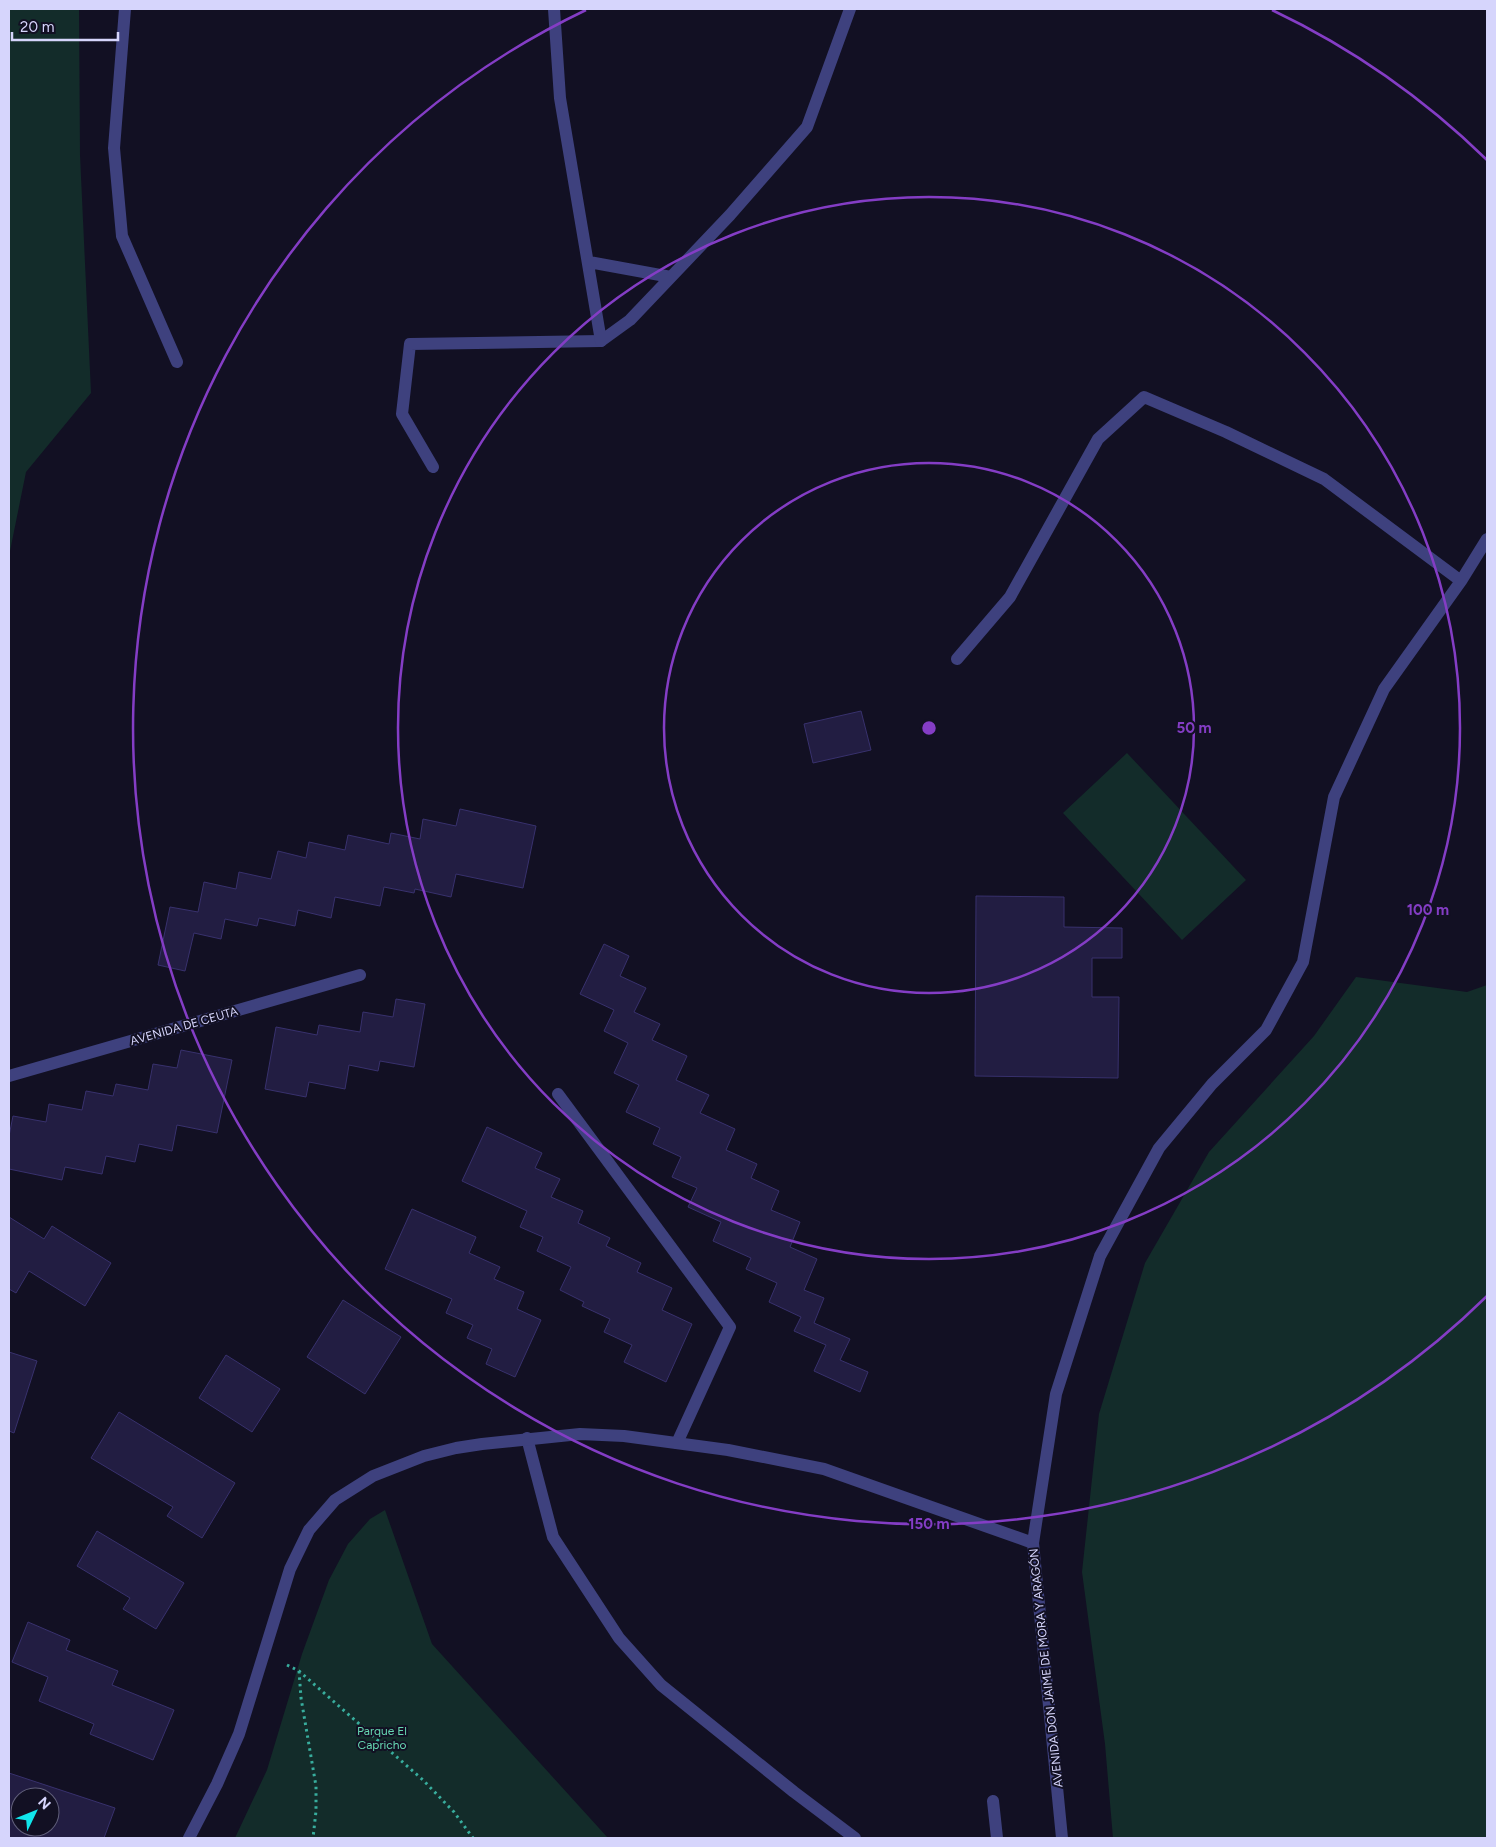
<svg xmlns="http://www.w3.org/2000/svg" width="1496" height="1847" font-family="Figtree,sans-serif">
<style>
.green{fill:#132c2a}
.building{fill:#221d42;stroke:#38316d;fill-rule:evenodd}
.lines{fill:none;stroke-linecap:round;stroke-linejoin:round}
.path{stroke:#38ad9d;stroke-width:3;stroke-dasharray:2.5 4;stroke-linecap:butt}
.lane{stroke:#3e417e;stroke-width:12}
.street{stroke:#3e417e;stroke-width:12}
.ring{fill:none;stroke:#843dc5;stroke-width:2.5}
.labels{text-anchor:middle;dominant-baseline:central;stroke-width:4;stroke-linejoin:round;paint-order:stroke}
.street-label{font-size:12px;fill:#d6d5fc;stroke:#121023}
.park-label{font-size:12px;fill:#66d7b2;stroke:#121023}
.centre{fill:#843dc5;stroke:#121023;stroke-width:2.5}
.ring-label{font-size:15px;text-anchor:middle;font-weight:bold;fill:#843dc5;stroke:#121023;stroke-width:4;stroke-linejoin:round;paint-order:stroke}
</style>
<rect width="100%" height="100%" fill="#121023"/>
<path class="green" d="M9,9H79L80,155L91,393L26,472L9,556Z
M1127,753L1246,880L1182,940L1063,813Z
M1356,977L1467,992L1487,985V1838H1113L1105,1744L1082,1572L1099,1414L1145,1263L1209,1152L1314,1036Z
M385,1510L432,1644L608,1838H235L267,1770L302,1654L329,1580L348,1544L370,1519Z"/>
<path class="building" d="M861,711L871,750L813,763L804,724Z
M460,809L536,826L523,888L456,874L451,897L415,889L414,893L384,887L380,906L335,897L331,918L298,910L295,926L259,918L257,926L225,919L221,939L194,933L185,971L158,965L170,907L198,912L204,882L236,889L239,872L271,879L278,851L306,858L309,842L345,850L348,835L389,844L391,833L420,839L423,819L456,826Z
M976,896L1064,897V927L1122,928V958H1092V997H1119L1118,1078L975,1076Z
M604,944L629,956L620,976L646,988L634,1012L660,1024L652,1040L687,1056L676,1080L709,1095L700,1113L735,1129L726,1150L757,1164L751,1178L779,1191L771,1210L800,1222L790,1247L817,1259L804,1290L824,1298L814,1323L850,1339L840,1360L868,1372L860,1392L814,1371L826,1345L794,1331L801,1317L769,1302L777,1283L746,1269L751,1258L713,1241L721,1222L688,1207L697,1188L672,1177L681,1157L653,1144L660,1128L626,1112L639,1085L614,1073L628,1043L604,1031L614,1010L580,994Z
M396,999L425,1004L414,1067L380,1061L378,1071L349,1065L345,1089L309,1082L306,1097L265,1089L276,1027L317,1035L319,1025L360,1032L363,1012L393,1017Z
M181,1050L232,1060L217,1133L177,1125L172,1151L139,1144L135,1162L106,1156L102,1174L65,1167L62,1180L9,1169V1136L13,1116L46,1122L49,1104L82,1110L86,1091L113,1096L116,1084L148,1090L153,1064L177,1068Z
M487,1127L542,1153L535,1168L560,1179L551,1197L583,1211L578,1223L610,1238L606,1246L641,1263L637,1272L672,1288L662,1310L692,1324L666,1382L624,1362L632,1345L604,1332L610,1319L582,1306L584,1302L560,1290L571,1267L537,1251L543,1237L520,1227L527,1211L462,1181Z
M412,1209L476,1237L469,1253L500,1267L494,1279L524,1292L517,1309L541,1320L515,1377L486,1364L492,1349L467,1338L473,1325L446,1313L452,1299L385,1269Z
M9,1217L44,1239L52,1226L111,1263L85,1306L29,1271L16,1293L9,1289Z
M343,1300L401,1337L365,1394L307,1357Z
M9,1352L37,1361L14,1433L9,1431Z
M226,1355L280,1389L252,1432L199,1398Z
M119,1412L235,1483L202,1538L167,1516L173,1507L91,1458Z
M97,1531L184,1583L156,1629L123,1609L130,1598L77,1566Z
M28,1622L70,1640L66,1650L118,1671L112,1685L174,1710L153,1760L90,1734L94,1724L39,1701L48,1677L12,1662Z
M9,1773L115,1808L104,1838H9ZM20,1797H50V1827H20Z"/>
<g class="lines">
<path class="path" d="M287,1665L299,1671L423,1780L454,1812L473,1838
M299,1671L301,1698L316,1786V1811L313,1838"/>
<path class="lane" d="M125,9L114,148L122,236L177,362
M433,467L402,414L410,344L601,341
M558,1094L730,1327L677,1443
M527,1438L553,1537L619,1638L661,1685L794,1792L855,1838
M993,1801L997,1838"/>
<path class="street" d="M554,9L560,98L601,341L630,320L730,215L807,127L850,9
M589,262L671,277
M957,659L1010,597L1098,439L1144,397L1226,432L1324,479L1461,581
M9,1076L360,975
M189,1838L217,1784L239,1734L290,1569L309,1530L335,1500L373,1476L424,1456L456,1448L482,1444L580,1434L624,1436L728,1450L824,1469L1033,1543
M1062,1838L1033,1543L1056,1394L1100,1256L1159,1148L1212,1084L1266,1030L1303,962L1334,797L1384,689L1461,581L1487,539"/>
</g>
<g class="ring">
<circle cx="929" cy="728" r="265"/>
<circle cx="929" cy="728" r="531"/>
<path d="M1487 1296A796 796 0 1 1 586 10M1272 10A796 796 0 0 1 1487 160"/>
</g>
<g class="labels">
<g class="street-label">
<text transform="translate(184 1026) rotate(-16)">AVENIDA DE CEUTA</text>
<text transform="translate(1046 1668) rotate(-96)">AVENIDA DON JAIME DE MORA Y ARAGÓN</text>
</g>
<g class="park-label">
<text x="382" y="1731">Parque El<tspan x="382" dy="14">Capricho</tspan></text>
</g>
</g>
<circle cx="929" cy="728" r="8" class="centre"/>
<g class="ring-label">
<text x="1194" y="733">50 m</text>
<text x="1428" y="915">100 m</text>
<text x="929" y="1529">150 m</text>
</g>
<rect width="1496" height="1847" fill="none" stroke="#d6d5fc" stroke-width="20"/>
<g transform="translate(35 1812) rotate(47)"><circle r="24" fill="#121023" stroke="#605f7a"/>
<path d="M0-4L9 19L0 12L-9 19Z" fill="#11e6ec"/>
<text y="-8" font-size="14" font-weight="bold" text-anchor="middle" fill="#d6d5fc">N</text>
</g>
<path d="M12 32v8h106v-8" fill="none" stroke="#d6d5fc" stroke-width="2.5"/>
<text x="20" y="32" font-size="15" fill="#d6d5fc" stroke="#121023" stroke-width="4" paint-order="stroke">20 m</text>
</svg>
